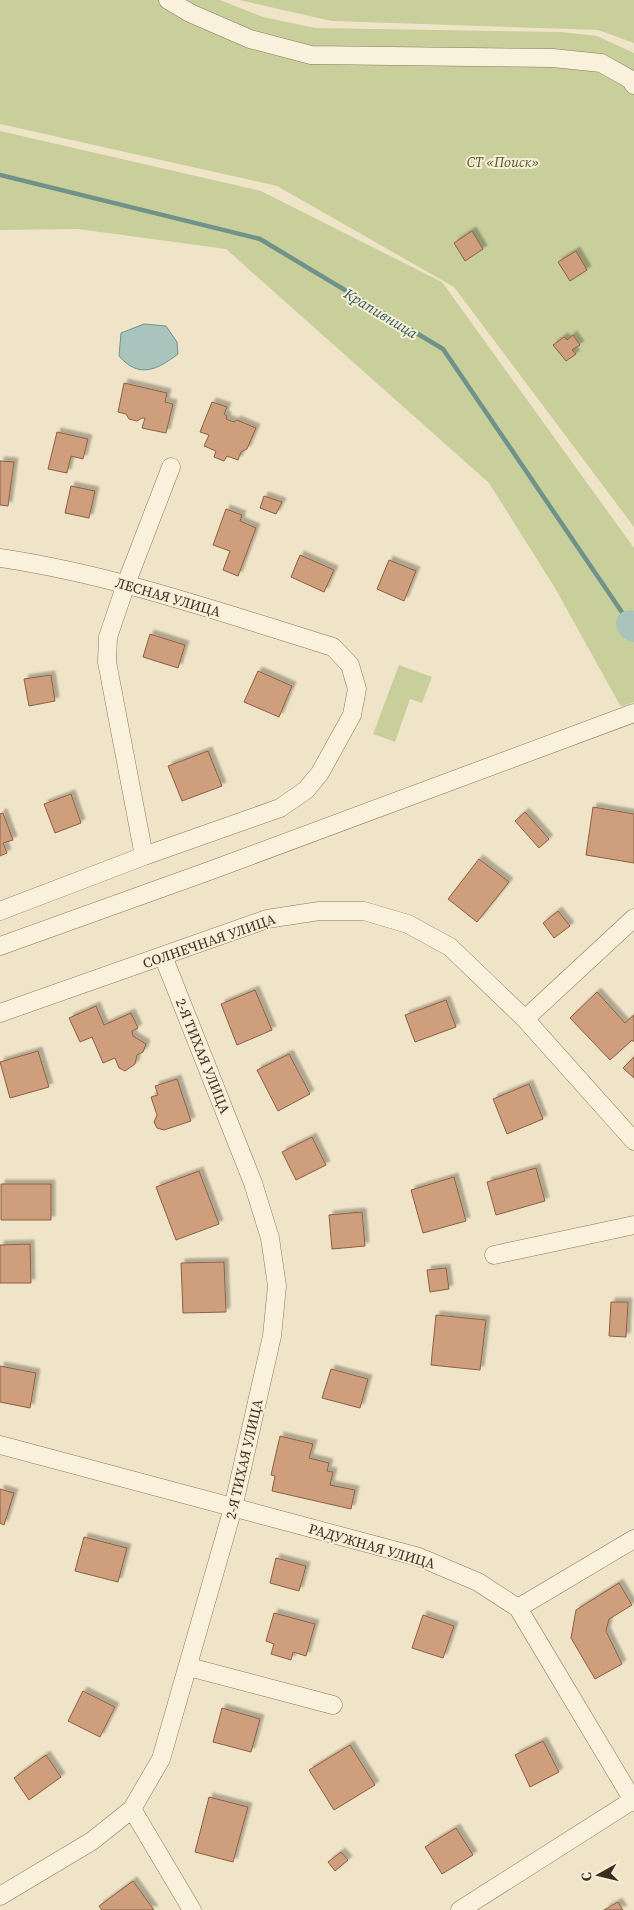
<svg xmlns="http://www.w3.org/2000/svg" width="634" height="1910" font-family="'Source Serif 4',serif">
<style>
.green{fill:#c9cf9b}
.water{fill:#a9c4bc;stroke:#6f938a}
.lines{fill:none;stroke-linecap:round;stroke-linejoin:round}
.stream{stroke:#6f938a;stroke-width:4.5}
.river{stroke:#a9c4bc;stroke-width:28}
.building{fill:#cf9f7d;stroke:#8d5f41;filter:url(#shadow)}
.minor-casing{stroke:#8d765c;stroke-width:19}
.minor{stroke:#faf1dc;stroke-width:18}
.labels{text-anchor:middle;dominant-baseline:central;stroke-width:4;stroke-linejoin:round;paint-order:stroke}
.park-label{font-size:14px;font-style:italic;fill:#4d5a26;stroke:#f7eed8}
.street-label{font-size:14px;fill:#3d2e20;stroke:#f7eed8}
.water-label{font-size:15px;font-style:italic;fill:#2f5d5a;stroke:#f7eed8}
</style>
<defs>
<filter id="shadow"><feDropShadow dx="4" dy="-4" stdDeviation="1" flood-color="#0004"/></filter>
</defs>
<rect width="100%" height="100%" fill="#f0e4c8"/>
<path class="green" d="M0,0H220L263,17L315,28L562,32L597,36L634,53V527L454,287L277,186L0,124Z
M239,0H634V43L598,30L332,21Z
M0,131L261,191L442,282L634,548V702L621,707L555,588L489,483L226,249L78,229L0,230Z
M399,665L432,677L422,703L410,699L395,742L373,734Z"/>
<path class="water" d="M144,324L166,326L177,342L178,354C157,370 139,379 119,356L121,333Z"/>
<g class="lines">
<path class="stream" d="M0,175L260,239L443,349L630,624"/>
<path class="river" d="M630,624L634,628"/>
</g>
<path class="building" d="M472,231L483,249L465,261L454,243Z
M576,251L587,270L570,281L558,262Z
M573,335L580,345L572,350L576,354L566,361L553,345L564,337L567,340Z
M124,383L167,393L165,402L173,404L166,433L142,428L145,418H142L137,421L129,419L126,414L118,412Z
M212,402L227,407L224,414L227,416L226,419L234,422L237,420L256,428L247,449L241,452L238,460L227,456L224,461L214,457L216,451L204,446L209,435L200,432Z
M57,432L88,439L83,459L71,456L67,473L48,469Z
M0,461L14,462L8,506L0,505Z
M71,486L95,491L89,518L65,513Z
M264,496L282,502L276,514L260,508Z
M226,509L242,515L240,521L256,528L238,576L223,570L230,551L213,545Z
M300,555L334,570L324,592L291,577Z
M389,560L416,571L404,601L377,589Z
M150,634L185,645L178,668L143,657Z
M258,671L292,686L279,717L244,702Z
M51,675L55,701L29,706L24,679Z
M208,751L222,786L182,801L168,766Z
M71,794L81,823L55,833L44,804Z
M593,807L634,814V863L586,855Z
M525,812L549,839L539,848L515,821Z
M3,813L13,840L3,843L7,853L0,856V814Z
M479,859L509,882L477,922L448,899Z
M558,911L570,926L554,938L543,923Z
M255,990L272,1030L237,1045L221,1004Z
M597,992L625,1023L634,1015V1042L632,1040L610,1060L570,1018Z
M446,1000L456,1027L415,1042L405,1015Z
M96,1006L104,1025L131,1013L138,1028L132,1031L133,1036L146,1044L143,1052L137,1055L135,1064L125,1071L119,1068L115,1058L103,1063L92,1037L80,1042L69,1018Z
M38,1051L49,1087L10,1098L0,1062Z
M289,1054L310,1094L278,1111L257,1070Z
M634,1057V1078L623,1068Z
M177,1079L191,1121L164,1130L157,1128L154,1122L157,1115L151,1097L158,1095L155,1086Z
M529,1084L543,1119L507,1134L493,1099Z
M312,1137L326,1165L296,1180L282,1152Z
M536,1168L545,1201L496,1215L487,1182Z
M199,1171L219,1224L176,1240L156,1187Z
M454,1177L466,1221L423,1233L411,1190Z
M1,1184H51V1220H1Z
M362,1212L365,1246L332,1249L329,1215Z
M30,1244L31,1283H0V1245Z
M224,1262L226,1312L183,1313L181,1263Z
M446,1268L449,1289L430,1292L427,1270Z
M611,1302H628L626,1337L609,1336Z
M436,1315L486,1320L480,1370L431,1365Z
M0,1366L36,1373L30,1408L0,1402Z
M331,1369L368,1379L360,1408L322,1398Z
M280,1436L313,1444L309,1458L329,1463L327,1471L333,1472L330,1485L355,1490L351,1509L272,1491L275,1476L271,1475Z
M0,1489L14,1493L4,1525L0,1523Z
M84,1537L127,1548L118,1582L75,1571Z
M276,1558L306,1566L299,1591L270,1583Z
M619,1583L632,1605L609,1619L606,1631L622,1664L595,1679L571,1638L576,1610Z
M274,1613L315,1624L306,1656L293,1652L291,1660L271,1654L274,1644L266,1641Z
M423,1615L454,1626L443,1658L412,1648Z
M83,1691L115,1707L100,1737L68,1721Z
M222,1708L260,1719L251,1752L213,1742Z
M543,1741L559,1772L530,1787L515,1755Z
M350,1745L375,1785L334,1810L309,1770Z
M46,1755L61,1777L29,1800L14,1778Z
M209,1797L248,1807L233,1862L195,1852Z
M456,1828L473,1855L442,1874L425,1847Z
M341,1852L348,1860L335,1871L328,1862Z
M133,1881L154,1910H102L99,1906Z
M618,1902L623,1910H604Z"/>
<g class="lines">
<defs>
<path id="minor" d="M168,0L190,13L250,39L311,55L553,58L601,63L630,79L634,85
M0,558C114,575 223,613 333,647L350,665L357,689L352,715L320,773L306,790L280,808L144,856L0,911
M144,856L107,662L108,637L126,584L171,467
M0,946L209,871L634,713
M0,1013L267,919L319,911H364L408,924L450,947L525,1019L634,1141
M525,1019L634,918
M494,1255L634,1225
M0,1445L419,1557L478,1582L518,1608L634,1802
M518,1608L634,1539
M189,1667L333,1705
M132,1809L192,1910
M0,1896L92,1841L132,1809L161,1759L233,1508L272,1336L277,1286L270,1238L253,1183L163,956
M460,1910L633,1800"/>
</defs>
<use href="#minor" class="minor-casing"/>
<use href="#minor" class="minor"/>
</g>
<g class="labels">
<g class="park-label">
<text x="503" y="162">СТ «Поиск»</text>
</g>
<g class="street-label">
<text transform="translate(168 597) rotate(16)">ЛЕСНАЯ УЛИЦА</text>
<text transform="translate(209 941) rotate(-19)">СОЛНЕЧНАЯ УЛИЦА</text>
<text transform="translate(203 1056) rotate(68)">2-Я ТИХАЯ УЛИЦА</text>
<text transform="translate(244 1459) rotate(-77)">2-Я ТИХАЯ УЛИЦА</text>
<text transform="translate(372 1546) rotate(16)">РАДУЖНАЯ УЛИЦА</text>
</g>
<g class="water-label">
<text transform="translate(381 313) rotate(31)">Крапивница</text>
</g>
</g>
<g transform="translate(599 1875) rotate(262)" stroke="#f7eed8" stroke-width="4" paint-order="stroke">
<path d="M0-4L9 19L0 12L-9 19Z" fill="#3d2e20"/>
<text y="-8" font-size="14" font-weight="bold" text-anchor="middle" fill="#3d2e20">С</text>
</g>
</svg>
